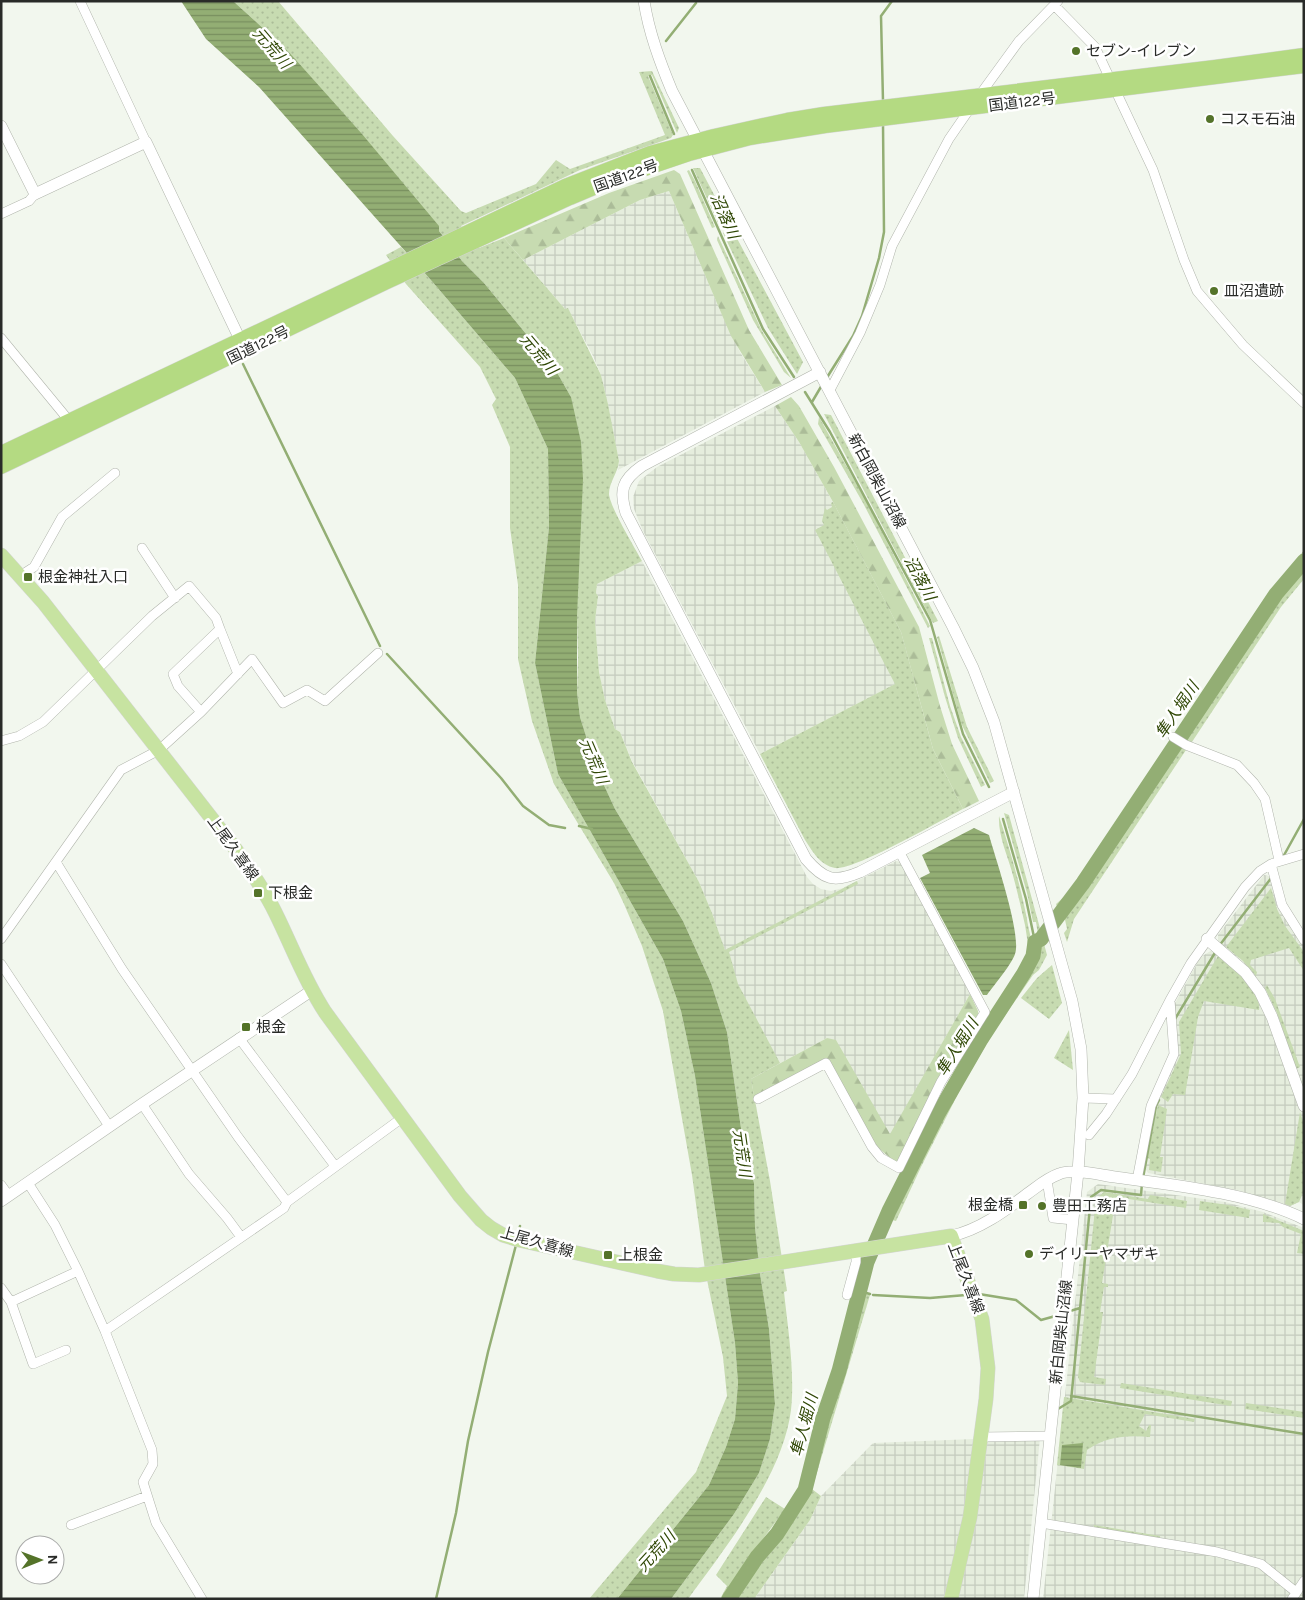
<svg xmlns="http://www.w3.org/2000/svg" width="1305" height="1600" font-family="Karla,'Noto Sans JP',sans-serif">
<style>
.industrial{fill:url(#industrial-grid)}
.grass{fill:url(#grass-dots)}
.forest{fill:url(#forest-firs)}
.water{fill:url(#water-rules)}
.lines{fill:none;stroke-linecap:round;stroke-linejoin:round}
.stream{stroke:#93ae74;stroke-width:2.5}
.river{stroke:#93ae74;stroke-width:15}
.minor-casing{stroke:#b1b5ac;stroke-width:10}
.tertiary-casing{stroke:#b1b5ac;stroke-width:12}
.primary-casing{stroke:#d4d5d4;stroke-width:15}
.trunk-casing{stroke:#d4d5d4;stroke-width:15}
.minor{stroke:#fff;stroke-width:9}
.tertiary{stroke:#fff;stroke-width:11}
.primary{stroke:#c7e3a1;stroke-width:14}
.trunk{stroke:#b4da82;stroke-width:14}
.poi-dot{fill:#547329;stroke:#fff;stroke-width:2}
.labels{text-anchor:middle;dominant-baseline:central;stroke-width:5;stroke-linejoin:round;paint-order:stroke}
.poi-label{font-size:15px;fill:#292b28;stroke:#fff;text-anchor:start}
.street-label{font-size:15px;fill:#292b28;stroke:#fff}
.water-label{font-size:16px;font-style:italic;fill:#304806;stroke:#fff}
</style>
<defs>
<pattern id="industrial-grid" width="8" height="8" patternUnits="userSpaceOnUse" patternTransform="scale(1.25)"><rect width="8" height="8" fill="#e5eddd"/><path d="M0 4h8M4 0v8" fill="none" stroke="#c4cbbe"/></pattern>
<pattern id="grass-dots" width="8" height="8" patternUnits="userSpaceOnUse" patternTransform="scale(1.25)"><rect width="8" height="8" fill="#c7dbb1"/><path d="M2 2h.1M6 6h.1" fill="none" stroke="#abbc98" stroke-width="1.8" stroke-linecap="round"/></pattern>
<pattern id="forest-firs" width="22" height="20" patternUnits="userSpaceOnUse" patternTransform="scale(1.25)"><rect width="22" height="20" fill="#c7dbb1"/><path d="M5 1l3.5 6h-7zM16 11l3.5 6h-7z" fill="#abbc98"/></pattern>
<pattern id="water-rules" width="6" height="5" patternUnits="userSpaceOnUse" patternTransform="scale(1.25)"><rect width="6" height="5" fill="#93ae74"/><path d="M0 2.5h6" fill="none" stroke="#788e5f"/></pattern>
</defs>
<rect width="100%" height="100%" fill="#f2f7ee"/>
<path class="industrial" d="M669,191L720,310L740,352L765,392L618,470L619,461L608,404L601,375L593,356L568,309H565L523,260L640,200Z
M775,406L799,442L833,502L901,632L913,675L760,754L643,531L634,509L633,497L639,481L657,467Z
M642,561L807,877L813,884L821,889L831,891L843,888L896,861L901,862L970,994L890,1135L827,1038L751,1079L731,968L712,913L699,882L632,761L620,732L615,729L605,700L599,672L595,621L598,596L596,593L597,584Z
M1264,875L1272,877L1279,907L1304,946V1205L1299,1202L1290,1206L1237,1190L1148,1173L1143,1165L1154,1106L1177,1053L1174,1005L1199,960L1204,955L1212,950L1218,941V935Z
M1098,1184L1225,1202L1263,1212L1304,1228V1599H1043L1087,1192Z
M1040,1438L1024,1599H957L985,1441Z
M974,1439L976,1441L963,1534L946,1599H754L810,1520L821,1496L873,1443Z"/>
<path class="grass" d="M233,1H278L393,136L461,211L466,213L536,184L556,160L570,169L665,135L639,72L652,71L679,128L677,133L652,75L648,76L673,135L671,138L580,170L461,226L479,248L504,238L565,309L568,308L601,375L608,404L619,461C618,473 609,482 609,494C610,507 635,548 642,561L597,584L596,593L598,596L595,621L599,672L605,700L615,729L620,732L632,762L699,882L712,913L725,950L857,881L858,884L729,952L738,984L780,1063L751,1079L770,1181L787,1291L784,1292C788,1329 795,1373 791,1410C783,1475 726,1547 688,1599H671L734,1514L759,1473L770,1439L775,1404L769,1329L760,1274L755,1227L754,1183L742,1135L727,1032L711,983L683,921L615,809L596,768L580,717L577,692L578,658L571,397L555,369L484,283L462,261L439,231L287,50Z
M693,168H700L728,221L719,225Z
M689,170L695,181L715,227L712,228L687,171Z
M732,229L803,362L797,374L768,328L723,233Z
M718,236L762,331L791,378L784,372L753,320L717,240Z
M401,247L430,279L515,378L548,449L549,527L535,663L558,774L663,959L681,1011L695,1076L735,1343L738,1383L735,1419L726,1447L709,1485L617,1599H589L696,1472L727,1396L723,1357L705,1270L692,1175L663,1011L642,946L624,904L614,883L554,784L532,721L518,659V585L510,528V447L492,405L496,399L480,367L406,284L386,255Z
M824,414L831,415L938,621L933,623Z
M819,417L866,501L930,626L928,628L863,503L818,424Z
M833,502L901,632L933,749L963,809C941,820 854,871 835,868C820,865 813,852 805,840L760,754L895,684L815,530L824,525L822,521L825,508L827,510L832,507L831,503Z
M1304,550V556L1273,595L1178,737L1175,735L1253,619Z
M1304,564V579L1281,607L1190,745L1182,739L1261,620Z
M939,636L967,727L994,781L990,783L961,723L937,637Z
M929,638H932L950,706L961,737L985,785L981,787L958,738L945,697Z
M1171,742L1174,743L1088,872L1074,892L1058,909L1056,904L1075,887Z
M1178,746L1186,750L1074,919L1067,942L1064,933L1067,929L1064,915L1084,888Z
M1004,813L1009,815L1041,932L1038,935L1036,922H1033L1027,893Z
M999,816C1010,850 1020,884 1027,919C1028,928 1032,939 1032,948C1033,965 1000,1008 989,1023C948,1084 917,1150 885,1216L881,1215L945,1087L984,1023L1025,963C1030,950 1027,938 1025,925C1021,907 1017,890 1012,872C1007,854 998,835 999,816Z
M1271,888L1277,909L1285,926L1304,952V971L1289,948L1251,960L1250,965L1257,972L1256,976L1243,961L1226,947Z
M1043,940L1047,955L1039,970L1033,975L995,1030L964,1082L921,1167L896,1221L892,1220L954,1089L984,1040L1028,976L1037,956V945Z
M1218,956C1232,967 1262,989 1259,1010L1204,1001L1198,1017L1185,1095L1173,1094L1168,1102L1161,1097L1181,1054L1179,1022Z
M1052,965L1062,1003L1049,1019L1021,998L1037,978Z
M1267,985L1275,999L1300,1067L1296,1069L1277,1013L1265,988Z
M1069,1030L1073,1070L1054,1058Z
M1158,1105L1167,1109L1160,1157H1163L1161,1172L1149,1170L1150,1159L1147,1158Z
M1300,1112L1304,1124V1191L1299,1202L1290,1206L1285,1204Z
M1104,1192L1148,1199L1150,1195L1187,1201L1186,1208L1116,1197L1102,1283L1108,1284V1287H1104L1100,1312H1103L1094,1377L1106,1379L1105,1385L1080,1382L1078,1377L1096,1199Z
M1200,1201L1228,1205L1250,1210L1249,1218L1199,1210Z
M1263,1214L1304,1231V1254L1297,1253L1301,1234L1283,1227L1279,1223L1263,1222Z
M866,1294L870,1295L812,1489L821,1496L810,1520L754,1599H733L761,1559L782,1536L795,1517L810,1488L830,1409Z
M1121,1383L1232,1401L1231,1406L1120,1388Z
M1064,1397L1195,1419L1194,1422L1145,1414L1139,1426L1146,1431L1149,1425H1151L1150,1437C1128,1435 1106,1436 1087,1450L1084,1469L1057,1465Z
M1246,1403L1304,1412V1418L1245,1409Z
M766,1497L785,1509L741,1569L725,1599H720L727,1586L716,1575Z
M1094,1525L1160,1536V1539L1094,1528Z"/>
<path class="forest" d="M674,170L680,174L749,330L782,385L765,392L731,336L669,191L640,200L523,260L504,238L609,193Z
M791,397L799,406L834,467L919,627L940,706L952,744L979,801L963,809L933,749L901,632L833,502L799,442L775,406Z
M970,994L978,1011V1014L899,1160L895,1162L876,1146L827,1059L826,1058L758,1096H754L751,1079L827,1038L836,1040L890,1134Z"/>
<path class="water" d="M181,1H233L287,50L362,134L439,226V231L462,261L484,283L555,369L571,397L581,442L583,479L577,616V692L580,717L596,768L615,809L683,921L711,983L727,1032L742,1135L754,1183L755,1227L760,1274L769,1329L775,1404L770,1439L759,1473L734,1514L671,1599H617L709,1485L726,1447L735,1419L738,1383L735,1343L695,1076L681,1011L663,959L558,774L535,663L549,527L548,449L515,378L430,279L259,87L206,39Z
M974,828L989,835C995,857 1022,935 1015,954C1011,965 995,984 987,995H983L920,878L930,873L922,855Z
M1083,1443L1081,1468L1060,1465L1062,1445Z"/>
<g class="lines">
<path class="stream" d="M666,41L696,3
M650,76L674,134
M883,101L881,16L892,1
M692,170L763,329L794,377
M243,364L380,646
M826,379L853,336L862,316L879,258L884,232L883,124
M805,392L830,432L930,620L963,734L989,787
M812,402L822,385
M387,654L501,778L523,806L549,825L565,828
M1003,819L1026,899L1035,942
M579,826L592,829
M1283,857L1304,819
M1219,946L1272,877
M1175,1019L1216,951
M1143,1178L1156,1106L1159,1100
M518,1235L520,1226
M859,1291L870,1294
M979,1294L1016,1300L1041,1320L1059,1315
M873,1295L930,1298L966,1295
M1067,1312L1080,1308
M1071,1396L1304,1434
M1058,1409L1071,1401L1091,1197L1101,1190L1141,1195L1142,1183
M436,1599L456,1513L468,1441L488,1352L516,1245"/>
<path class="river" d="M729,1599L757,1557L777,1534L805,1490L823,1418L839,1371L867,1262L889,1211L938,1114L980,1041L1024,973L1033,956L1035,942L1041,939L1083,883L1276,594L1304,561"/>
<defs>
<path id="minor" d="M80,1L146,142
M1054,5L1095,47L1153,170L1184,260L1197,291L1243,345L1304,403
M979,96L1019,41L1058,1
M1,214L29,201L35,194
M1,338L71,423
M830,390L860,333L880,285L892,246L949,139L971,107
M142,548L175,598
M20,576L34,567L62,517L115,473
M220,629L238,674
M1173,737L1186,745L1237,765L1254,783L1265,799L1279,860
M1,741L19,736L43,722L152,616L189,586L216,618L220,629L173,674L178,686L201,712
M56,862L122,969L238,1137L287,1202
M1271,864L1282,905L1304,940
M1,939L121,770L159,750L201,712L252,659L283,703L307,690L325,701L378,653
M1,964L109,1126
M239,1038L335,1166
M1083,1098L1116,1099
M758,1099L826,1063L872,1147L881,1158L899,1168L941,1082L985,1012L899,851
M142,1104L189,1174L227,1218L241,1237
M1089,1135L1106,1114L1132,1074L1170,1000L1191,963L1245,887L1260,871L1271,864L1304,854
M1047,1180L1053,1218L1073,1220
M1137,1180L1151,1106L1174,1054L1170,1000
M28,1183L55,1225L78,1271L105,1331L152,1450L153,1464L143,1482L156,1523L202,1599
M1,1185L9,1196
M1,1288L11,1302
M847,1295L856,1262V1251
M105,1331L284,1208L287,1202L402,1118
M66,1350L33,1364L11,1302L78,1271
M981,1437L1050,1436
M1041,1523L1217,1552L1261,1564L1296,1592
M71,1525L147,1496
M1292,1599L1304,1581"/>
<path id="tertiary" d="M644,1C649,33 660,62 672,91L953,627L973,668L994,722L1072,1001L1081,1049L1083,1098L1078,1172L1033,1599
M1,126L35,194L146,142L244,348
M820,372L642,466C622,480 619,491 626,513L806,859C824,880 834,883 860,872L1014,792
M1207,939L1245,972L1260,992L1272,1017L1304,1106
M1,1201L142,1104L311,991
M951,1236C979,1230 1005,1211 1027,1194C1037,1187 1047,1178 1059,1174C1073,1168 1100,1175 1115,1177C1174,1185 1251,1193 1304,1219"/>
<path id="primary" d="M1,555L43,602L234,847C248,867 264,889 275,912C292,946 304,980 325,1012L460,1196L481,1220L491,1228L503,1235L519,1240L657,1271L674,1274L699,1275L951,1236L982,1319L988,1368L986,1399L970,1517L951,1599"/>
<path id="trunk" d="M1,453L565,186L650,153L714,136L787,120L824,114L1215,67L1304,55
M1,467L387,282L570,198L615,179L689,154L750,138L825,126L1304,66"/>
</defs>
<use href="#minor" class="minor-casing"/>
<use href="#tertiary" class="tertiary-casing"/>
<use href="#primary" class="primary-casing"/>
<use href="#trunk" class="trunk-casing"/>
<use href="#minor" class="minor"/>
<use href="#tertiary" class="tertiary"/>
<use href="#primary" class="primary"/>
<use href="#trunk" class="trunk"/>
</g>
<g class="poi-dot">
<circle cx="1076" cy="51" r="5"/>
<circle cx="1210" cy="119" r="5"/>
<circle cx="1214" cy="291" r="5"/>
<rect x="23" y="572" width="10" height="10" rx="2.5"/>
<rect x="253" y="888" width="10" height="10" rx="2.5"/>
<rect x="241" y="1022" width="10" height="10" rx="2.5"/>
<rect x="1018" y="1200" width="10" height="10" rx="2.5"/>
<circle cx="1042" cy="1206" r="5"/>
<circle cx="1029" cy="1254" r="5"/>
<rect x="603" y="1250" width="10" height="10" rx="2.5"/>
</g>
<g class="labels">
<g class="poi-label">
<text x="1086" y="51">セブン-イレブン</text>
<text x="1220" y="119">コスモ石油</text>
<text x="1224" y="291">皿沼遺跡</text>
<text x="38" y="577">根金神社入口</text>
<text x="268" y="893">下根金</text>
<text x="256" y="1027">根金</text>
<text x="1013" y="1205" text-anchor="end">根金橋</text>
<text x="1052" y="1206">豊田工務店</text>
<text x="1039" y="1254">デイリーヤマザキ</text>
<text x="618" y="1255">上根金</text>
</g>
<g class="street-label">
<text transform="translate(1022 102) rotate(-7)">国道122号</text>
<text transform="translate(626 176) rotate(-20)">国道122号</text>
<text transform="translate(258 345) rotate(-26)">国道122号</text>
<text transform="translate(877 481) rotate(62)">新白岡柴山沼線</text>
<text transform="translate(233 848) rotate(54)">上尾久喜線</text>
<text transform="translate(537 1242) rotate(16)">上尾久喜線</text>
<text transform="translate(966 1278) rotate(69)">上尾久喜線</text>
<text transform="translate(1061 1332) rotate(-84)">新白岡柴山沼線</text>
</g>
<g class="water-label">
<text transform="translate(272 48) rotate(49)">元荒川</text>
<text transform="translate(725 216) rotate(66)">沼落川</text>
<text transform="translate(539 354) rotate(50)">元荒川</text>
<text transform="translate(920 578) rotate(62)">沼落川</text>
<text transform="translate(1177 710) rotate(-56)">隼人堀川</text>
<text transform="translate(594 761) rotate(67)">元荒川</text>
<text transform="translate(957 1047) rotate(-58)">隼人堀川</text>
<text transform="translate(742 1153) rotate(82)">元荒川</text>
<text transform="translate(804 1425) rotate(-75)">隼人堀川</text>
<text transform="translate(656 1551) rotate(-48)">元荒川</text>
</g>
</g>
<rect width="1305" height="1600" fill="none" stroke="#292b28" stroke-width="5"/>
<g transform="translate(40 1560) rotate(89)"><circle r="24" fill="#ffffff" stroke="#a9aaa9"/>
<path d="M0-4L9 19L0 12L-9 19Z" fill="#547329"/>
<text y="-8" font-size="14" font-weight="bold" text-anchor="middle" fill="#292b28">N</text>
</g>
</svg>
